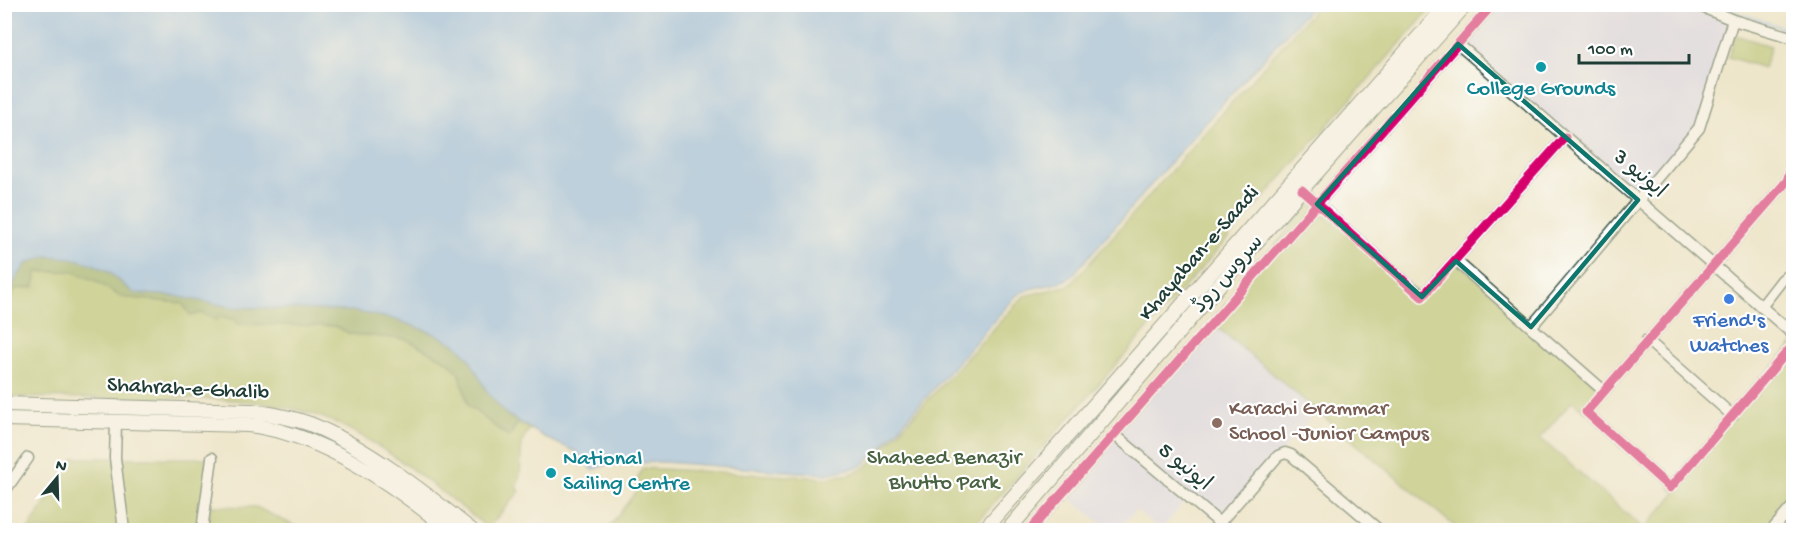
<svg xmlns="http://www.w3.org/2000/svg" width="1798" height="535" font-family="'Gochi Hand','Playpen Sans Arabic',sans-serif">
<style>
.built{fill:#d7d7f8}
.green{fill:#abbd61;stroke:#657d4a;stroke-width:1.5}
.forest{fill:#88a457;stroke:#547046;stroke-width:1.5}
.water{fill:#83b5f0;stroke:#517992;stroke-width:1.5}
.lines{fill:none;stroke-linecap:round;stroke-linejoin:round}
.stream{stroke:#83b5f0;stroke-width:2}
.minor-casing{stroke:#3e564a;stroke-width:13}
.major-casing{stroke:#3e564a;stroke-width:16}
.minor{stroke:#fff;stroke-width:10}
.major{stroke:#fff;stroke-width:14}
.cycleway-casing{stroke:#fff;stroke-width:13}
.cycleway{stroke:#d6006c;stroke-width:9}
.marked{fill:none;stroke:#0f766e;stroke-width:4.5;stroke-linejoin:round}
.culture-dot{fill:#0f9aa8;stroke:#fff;stroke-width:2}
.shop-dot{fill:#3f7fe0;stroke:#fff;stroke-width:2}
.education-dot{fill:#8d6e63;stroke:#fff;stroke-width:2}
.labels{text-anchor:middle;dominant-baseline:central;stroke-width:4.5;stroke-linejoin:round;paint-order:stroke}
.culture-label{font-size:22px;fill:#0d838f;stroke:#fff}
.street-label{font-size:22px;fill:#1f3d34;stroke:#fff}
.shop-label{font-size:22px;fill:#366cbe;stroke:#fff}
.education-label{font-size:22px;fill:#785e54;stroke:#fff;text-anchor:start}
.park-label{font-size:22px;fill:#496342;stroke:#fff}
</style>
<rect width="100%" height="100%" fill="#fff"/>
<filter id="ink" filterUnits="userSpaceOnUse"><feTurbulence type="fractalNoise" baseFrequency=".0167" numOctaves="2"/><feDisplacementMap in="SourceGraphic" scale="12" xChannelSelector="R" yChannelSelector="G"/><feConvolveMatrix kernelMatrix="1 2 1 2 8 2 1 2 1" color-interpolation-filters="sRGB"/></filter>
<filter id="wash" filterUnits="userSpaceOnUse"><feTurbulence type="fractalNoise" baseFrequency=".008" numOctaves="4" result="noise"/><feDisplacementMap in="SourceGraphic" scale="24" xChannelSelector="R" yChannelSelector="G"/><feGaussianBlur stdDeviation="1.35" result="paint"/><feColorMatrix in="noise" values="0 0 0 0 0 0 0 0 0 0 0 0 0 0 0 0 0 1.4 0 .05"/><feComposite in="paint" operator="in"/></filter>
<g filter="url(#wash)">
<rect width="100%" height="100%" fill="#eee6ca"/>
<path class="built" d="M1493,5H1695L1733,20L1699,128L1638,200L1458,44Z
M1211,322L1318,410L1219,523L1189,497L1161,530L1136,510L1117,530H1109L1064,493Z"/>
<path class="green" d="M1318,5H1434L970,530H607L640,486L637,480L643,468L826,478L850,474L865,468L1024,296L1070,285Z
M1735,35L1771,46L1764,68L1728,57Z
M1310,203L1422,297L1456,261L1604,391L1586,412L1572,401L1540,438L1644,529L1676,493L1670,488L1793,344V503L1770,530H1459L1211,322Z
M72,271L96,281L121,297L182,303L189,311L233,319L335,326L350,334L406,339L449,362L460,374L468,405L508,437L518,423L531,429C514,441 526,471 516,487L520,491L488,528C444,494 385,444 334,422C277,397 216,399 155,398C108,398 60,398 13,397L5,389L4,309L15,289L37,272Z
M74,458H209L199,530H124L122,522L116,530H28Z
M210,506L256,507L303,530H207Z"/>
<path class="forest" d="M47,256L72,257L93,264L109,272L128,289L143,294L175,296L232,307L353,311L394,319L436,334L457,345L469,358L488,393L506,414L518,423L509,437L468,405L460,374L449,362L406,339L350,334L335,326L237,324L233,319L221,316L216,320L201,313L191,316L182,303L121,297L96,281L72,271L37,272L34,287L15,289L5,309C4,284 23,260 47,256Z"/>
<path class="water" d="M5,4H1313V5L1203,125L1071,277C1054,288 1032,284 1016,296L883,446L862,466L826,474L663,462L609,464L593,470L575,451L548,439L506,414L488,393L469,358L457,345L436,334L394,319L353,311L232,307L175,296L134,293L109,272L93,264L72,258L47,256L27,263L5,295Z"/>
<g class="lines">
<path class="stream" d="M1713,4L1794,32"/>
</g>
</g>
<g filter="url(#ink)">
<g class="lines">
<defs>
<path id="minor" d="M1695,4L1733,20
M1458,44L1794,335
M1794,158L1787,181L1586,412L1670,488L1794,344
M1302,190L1422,297L1565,137
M1456,261L1604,391
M1761,307L1782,280L1794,270
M1531,327L1699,128L1733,20L1794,38
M1647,340L1733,416
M116,422L115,458L124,530
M1115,435L1228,530
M4,492L28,458
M202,530L212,458
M1030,530L1493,4
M1213,530L1278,456L1285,453L1291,455L1379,530
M1772,530L1794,505"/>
<path id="major" d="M4,404L251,411C271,414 291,417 310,424C366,447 424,492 471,530
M4,419L248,425C320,433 394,484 449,530
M984,530L1448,4
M1008,530L1295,197L1466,4"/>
</defs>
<use href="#minor" class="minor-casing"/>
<use href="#major" class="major-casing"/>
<use href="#minor" class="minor"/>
<use href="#major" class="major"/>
<defs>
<path id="cycleway" d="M1794,158L1787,181L1586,412L1670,488L1794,344
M1302,190L1422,297L1565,137
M1030,530L1493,4"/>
</defs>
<use href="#cycleway" class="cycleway-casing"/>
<use href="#cycleway" class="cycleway"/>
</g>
</g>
<path d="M0 0H1798V535H0ZM1458,44L1638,200L1531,327L1456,261L1422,297L1317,204Z" fill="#eee6ca" fill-opacity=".55" fill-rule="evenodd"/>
<path class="marked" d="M1458,44L1638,200L1531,327L1456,261L1422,297L1317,204Z"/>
<g class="culture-dot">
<circle cx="1541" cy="67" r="6"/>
<circle cx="551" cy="473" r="6"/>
</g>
<circle class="shop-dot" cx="1729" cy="299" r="6"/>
<circle class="education-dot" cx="1217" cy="423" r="6"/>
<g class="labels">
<g class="culture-label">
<text x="1541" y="90">College Grounds</text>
<text x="563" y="460" text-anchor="start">National<tspan x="563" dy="25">Sailing Centre</tspan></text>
</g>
<g class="street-label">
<text transform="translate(1639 175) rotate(41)">ایونیو 3</text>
<text transform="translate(1200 254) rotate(-49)">Khayaban-e-Saadi</text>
<text transform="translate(1229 275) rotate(-49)">سروس روڈ</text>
<text transform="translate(188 390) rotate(3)">Shahrah-e-Ghalib</text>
<text transform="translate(1184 468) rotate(40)">ایونیو 5</text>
</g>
<g class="shop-label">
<text x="1729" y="322">Friend's<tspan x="1729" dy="25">Watches</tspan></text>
</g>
<g class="education-label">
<text x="1229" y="410">Karachi Grammar<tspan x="1229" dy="25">School -Junior Campus</tspan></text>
</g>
<g class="park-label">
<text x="944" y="459">Shaheed Benazir<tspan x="944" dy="25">Bhutto Park</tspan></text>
</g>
</g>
<rect width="1798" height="535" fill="none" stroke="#fff" stroke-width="24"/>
<g transform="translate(57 478) rotate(19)" stroke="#ffffff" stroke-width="4.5" paint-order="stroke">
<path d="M0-4.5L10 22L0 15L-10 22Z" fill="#1f3d34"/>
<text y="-9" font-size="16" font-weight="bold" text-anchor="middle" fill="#1f3d34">N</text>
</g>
<path d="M1579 54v9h110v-9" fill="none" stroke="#1f3d34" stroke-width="3"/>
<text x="1588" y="54" font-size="18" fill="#1f3d34" stroke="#ffffff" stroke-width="4.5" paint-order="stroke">100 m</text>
</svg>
